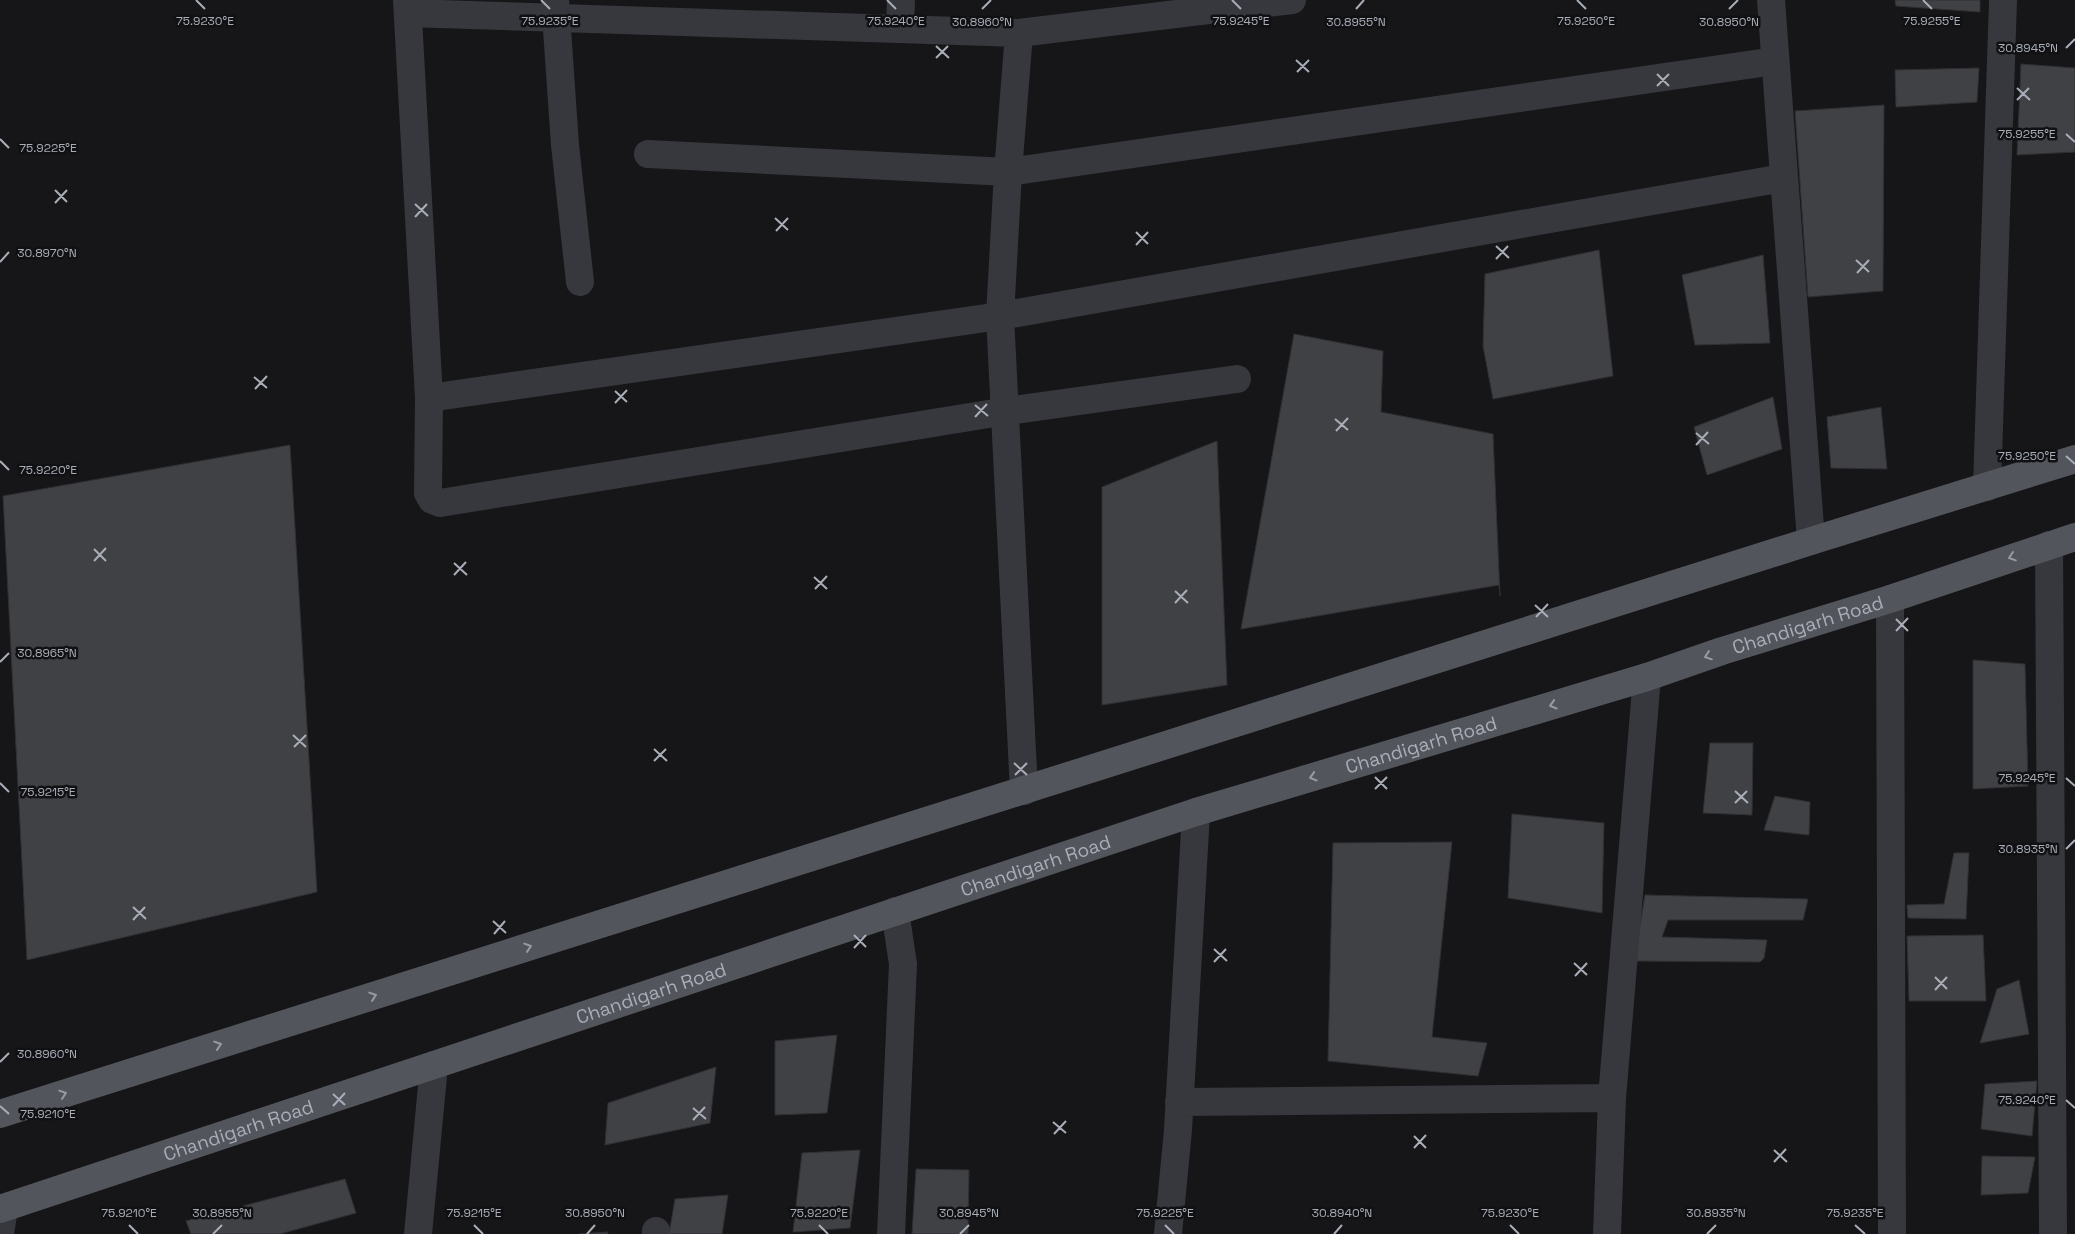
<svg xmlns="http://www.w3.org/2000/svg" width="2075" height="1234" font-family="'Space Grotesk',sans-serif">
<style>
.building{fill:#404145;stroke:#303034}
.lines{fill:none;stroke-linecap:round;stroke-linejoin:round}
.minor{stroke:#37383d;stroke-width:28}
.tertiary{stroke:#37383d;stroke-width:28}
.primary{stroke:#53555c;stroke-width:28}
.oneway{stroke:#979ba6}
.ticks{fill:none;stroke:#a8adb8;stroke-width:2}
.labels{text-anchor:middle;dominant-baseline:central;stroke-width:5;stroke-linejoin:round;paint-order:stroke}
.street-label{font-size:19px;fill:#a8adb8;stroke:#111113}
.ticks-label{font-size:12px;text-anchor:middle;fill:#a8adb8;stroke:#111113;stroke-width:5;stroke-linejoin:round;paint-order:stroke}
</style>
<rect width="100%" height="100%" fill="#161618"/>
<path class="building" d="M1895,0H1980V12L1896,6Z
M2021,64L2075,68V152L2017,155Z
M1979,68L1977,102L1896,107L1895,70Z
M1884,105L1883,291L1808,297L1795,111Z
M1599,250L1613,376L1493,399L1483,346L1485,274Z
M1763,255L1770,343L1695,345L1682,275Z
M1294,334L1383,351L1381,412L1493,434L1500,596L1499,585L1241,629Z
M1773,397L1782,449L1707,475L1694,427Z
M1881,407L1887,469L1831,468L1827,417Z
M1217,441L1227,685L1102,705V487Z
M290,445L317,892L27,960L3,496Z
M1973,660L2025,664L2028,786L1973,789Z
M1710,743H1753L1752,815L1703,813Z
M1775,796L1810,802L1809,835L1764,830Z
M1512,814L1604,823L1602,913L1508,898Z
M1452,842L1432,1037L1487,1043L1478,1076L1328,1061L1333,843Z
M1954,853H1969L1966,919L1908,918L1907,905L1944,904Z
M1645,895L1808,899L1803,920H1668L1662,937L1767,940L1764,958L1760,962L1634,961Z
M1983,935L1986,1001H1909L1907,936Z
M2019,980L2029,1034L1980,1043L1997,989Z
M837,1035L827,1113L775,1115V1041Z
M716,1067L710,1123L605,1145L608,1103Z
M2037,1081L2032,1136L1981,1129L1985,1084Z
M860,1150L850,1228L793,1232L802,1153Z
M1982,1156L2035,1157L2028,1193L1981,1195Z
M916,1169L969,1170L968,1234H912Z
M345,1179L356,1213L280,1234H191L186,1221Z
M728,1195L722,1234H669L675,1199Z
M608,1232L607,1234H579Z"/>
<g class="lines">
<path class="minor" d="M407,0L429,398L428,493L432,500L440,503L1007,411L1237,379
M555,0L565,145L580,282
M408,13L1019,33L1292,0
M900,29L901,0
M1019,33L1008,172L1000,316L1024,791
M648,154L1008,172L1775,61
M429,398L1000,316L1783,178
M1987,487L2003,0
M2049,545L2053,1234
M1890,599L1892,1234
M1179,1102L1612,1098
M0,1234L4,1208
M418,1234L434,1065
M656,1234V1231
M891,1234L903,964L895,911
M1168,1234L1178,1130L1196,812
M1607,1234L1612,1098L1647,677"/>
<path class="tertiary" d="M1771,0L1811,541"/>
<g class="primary">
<path d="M0,1114L1811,541L2075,459"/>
<path id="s1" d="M0,1209L1196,812L1647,677L1722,651L1890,599L2075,537"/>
</g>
</g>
<defs><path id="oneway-chevron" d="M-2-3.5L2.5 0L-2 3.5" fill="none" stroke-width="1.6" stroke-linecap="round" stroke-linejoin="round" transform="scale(1.25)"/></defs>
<g class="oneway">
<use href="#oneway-chevron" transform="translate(2012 557) rotate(161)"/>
<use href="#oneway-chevron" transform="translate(1708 656) rotate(161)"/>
<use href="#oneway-chevron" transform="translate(1553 705) rotate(163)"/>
<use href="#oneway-chevron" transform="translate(1313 777) rotate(163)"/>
<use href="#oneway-chevron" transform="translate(528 947) rotate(-18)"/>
<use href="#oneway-chevron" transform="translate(373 996) rotate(-18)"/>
<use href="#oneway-chevron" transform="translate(218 1045) rotate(-18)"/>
<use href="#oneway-chevron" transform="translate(63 1094) rotate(-18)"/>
</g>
<path class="ticks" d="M196,0L205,9M541,0L550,9M887,0L896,9M1232,0L1241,9M1577,0L1586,9M1923,0L1932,9M982,9L991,0M1356,9L1364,0M1729,9L1738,0M936,46L949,58M2066,48L2075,39M936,58L948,46M1296,60L1309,72M1297,72L1309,60M1657,74L1669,86M1657,86L1669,74M2017,88L2030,100M2017,100L2029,88M2066,134L2075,142M0,139L9,148M55,190L67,202M55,203L67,190M415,204L428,216M415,217L427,204M775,218L788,230M776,231L788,218M1136,232L1148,244M1136,245L1148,232M1496,246L1509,258M1496,259L1508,246M1856,260L1869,272M0,262L9,252M1857,273L1869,260M254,377L267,388M255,389L267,376M615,391L627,402M615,403L627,390M975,405L988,416M975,417L987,404M1335,419L1348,430M1336,431L1348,418M1696,433L1709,444M1696,445L1708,432M2066,456L2075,464M0,461L9,470M94,549L106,561M94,561L106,548M454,563L467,575M454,575L466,562M814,577L827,589M815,589L827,576M1175,591L1188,603M1175,603L1187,590M1535,605L1548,617M1536,617L1548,604M1896,619L1908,631M1896,631L1908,618M0,662L9,653M293,735L306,747M294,747L306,735M654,749L667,761M654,761L666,749M1014,763L1027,775M1015,775L1027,763M1375,777L1387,789M2066,778L2075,786M0,783L9,792M1375,789L1387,777M1735,791L1748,803M1735,803L1747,791M2066,849L2075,840M133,907L146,919M133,920L145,907M493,921L506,933M494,934L505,921M854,935L866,947M854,948L866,935M1214,949L1227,961M1214,962L1226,949M1574,963L1587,975M1575,976L1587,963M1935,977L1947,989M1935,990L1947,977M0,1062L9,1053M333,1094L345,1105M2066,1100L2075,1108M0,1106L9,1114M333,1106L345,1093M693,1108L706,1119M693,1120L705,1107M1053,1122L1066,1133M1054,1134L1066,1121M1414,1136L1426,1148M1414,1148L1426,1135M1774,1150L1787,1162M1774,1162L1786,1149M129,1225L138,1234M474,1225L483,1234M819,1225L828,1234M1165,1225L1174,1234M1510,1225L1519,1234M1855,1225L1865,1234M213,1234L222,1225M587,1234L595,1225M960,1234L969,1225M1334,1234L1342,1225M1707,1234L1716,1225"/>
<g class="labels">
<g class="street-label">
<text stroke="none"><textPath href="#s1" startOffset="1900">Chandigarh Road</textPath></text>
<text stroke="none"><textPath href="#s1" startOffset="1495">Chandigarh Road</textPath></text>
<text stroke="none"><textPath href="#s1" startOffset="1091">Chandigarh Road</textPath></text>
<text stroke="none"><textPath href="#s1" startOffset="686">Chandigarh Road</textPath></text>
<text stroke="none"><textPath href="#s1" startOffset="251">Chandigarh Road</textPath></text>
</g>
</g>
<g class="ticks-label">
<text x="205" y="25">75.9230°E</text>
<text x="550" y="25">75.9235°E</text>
<text x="896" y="25">75.9240°E</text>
<text x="1241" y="25">75.9245°E</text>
<text x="1586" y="25">75.9250°E</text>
<text x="1932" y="25">75.9255°E</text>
<text x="982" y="26">30.8960°N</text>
<text x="1356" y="26">30.8955°N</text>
<text x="1729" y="26">30.8950°N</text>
<text x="2028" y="52">30.8945°N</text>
<text x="2027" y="138">75.9255°E</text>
<text x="48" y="152">75.9225°E</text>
<text x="47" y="257">30.8970°N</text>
<text x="2027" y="460">75.9250°E</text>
<text x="48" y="474">75.9220°E</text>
<text x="47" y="657">30.8965°N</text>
<text x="2027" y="782">75.9245°E</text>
<text x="48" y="796">75.9215°E</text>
<text x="2028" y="853">30.8935°N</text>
<text x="47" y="1058">30.8960°N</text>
<text x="2027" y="1104">75.9240°E</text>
<text x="48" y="1118">75.9210°E</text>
<text x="222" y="1217">30.8955°N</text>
<text x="595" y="1217">30.8950°N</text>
<text x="969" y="1217">30.8945°N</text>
<text x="1342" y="1217">30.8940°N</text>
<text x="1716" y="1217">30.8935°N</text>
<text x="129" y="1217">75.9210°E</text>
<text x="474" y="1217">75.9215°E</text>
<text x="819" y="1217">75.9220°E</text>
<text x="1165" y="1217">75.9225°E</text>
<text x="1510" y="1217">75.9230°E</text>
<text x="1855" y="1217">75.9235°E</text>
</g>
</svg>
